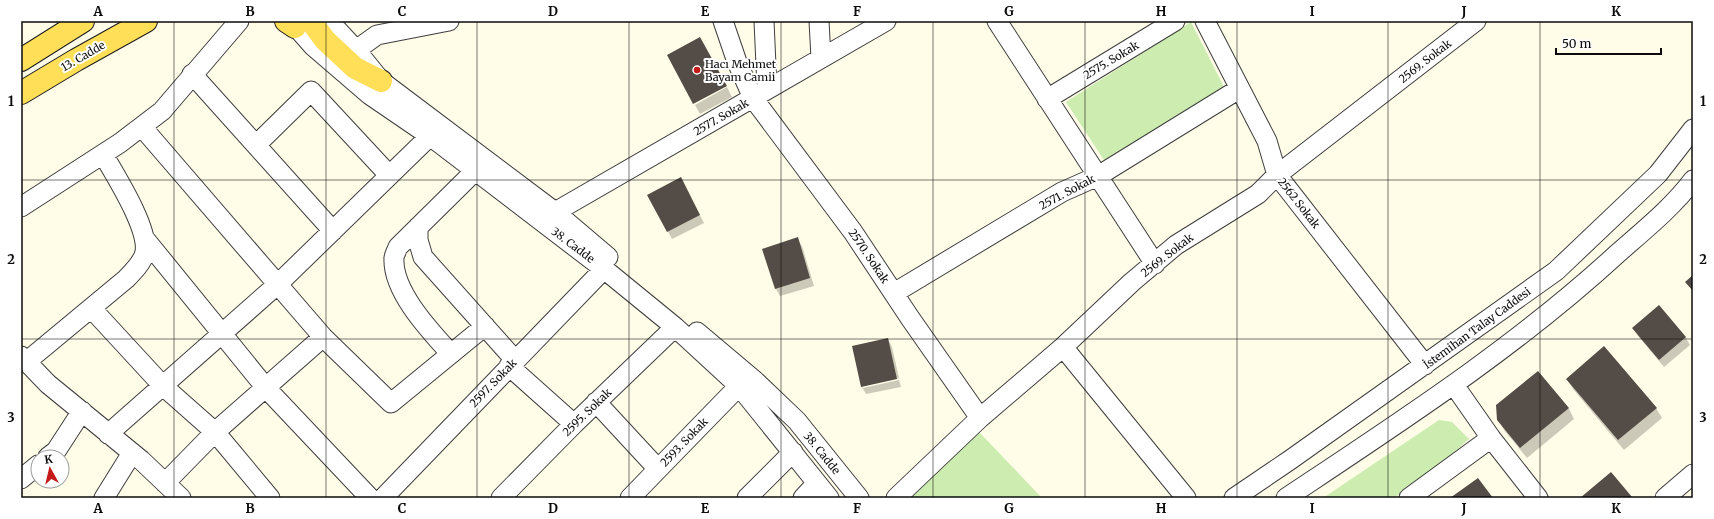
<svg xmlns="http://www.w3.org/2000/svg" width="1714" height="519" font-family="Merriweather,serif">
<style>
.green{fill:#ccecb0}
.shadow{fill:#0003}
.building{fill:#544c46}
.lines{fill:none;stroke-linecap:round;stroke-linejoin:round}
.minor-casing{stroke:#3e3e3e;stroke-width:21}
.major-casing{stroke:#1c1c1c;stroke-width:24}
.minor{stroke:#fff;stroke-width:19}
.major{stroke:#ffde58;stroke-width:22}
.grid{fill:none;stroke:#0b0b0b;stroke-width:1;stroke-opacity:0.55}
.poi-dot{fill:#c41a1a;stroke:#fff;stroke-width:1.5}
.labels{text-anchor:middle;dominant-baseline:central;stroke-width:4;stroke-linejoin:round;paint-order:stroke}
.street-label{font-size:11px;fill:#0b0b0b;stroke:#fff}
.poi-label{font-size:11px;fill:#0b0b0b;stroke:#fff;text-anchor:start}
.neatline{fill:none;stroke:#0b0b0b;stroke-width:1.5}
.grid-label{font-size:13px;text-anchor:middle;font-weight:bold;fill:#0b0b0b}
</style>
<rect width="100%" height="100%" fill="#fffce8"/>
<path class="green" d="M1191,22L1224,87L1104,160L1066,102Z
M1439,420L1452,422L1469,439L1436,468L1394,498H1323Z
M979,432L1042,498H906Z"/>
<path class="shadow" d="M727,87L732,97L700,114L695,105Z
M685,186L704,223L672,239L649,195Z
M797,239L802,246L814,286L780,296L776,289Z
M1659,307L1686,338L1690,345L1664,367L1638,336L1634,328Z
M888,339L892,347L899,378L863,386V388L899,380L901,387L866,394L862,387Z
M1538,372L1569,409L1574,419L1527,458L1504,430L1498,419Z
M1567,379L1656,408L1662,418L1624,450L1573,389Z"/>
<path class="building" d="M700,37L727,86L693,104L667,55Z
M681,177L700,215L667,232L647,195Z
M798,237L810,278L775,289L762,249Z
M1693,275V291L1685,282Z
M1659,305L1686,337L1659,360L1632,328Z
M888,338L897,379L861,387L852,346Z
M1604,346L1657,408L1618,440L1566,379Z
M1538,371L1569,408L1520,448L1497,420L1496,405Z
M1611,472L1632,497L1630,498H1580Z
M1478,478L1493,498H1450Z"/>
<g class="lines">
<defs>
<path id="minor" d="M291,21L313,46L370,95L430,136L604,269L675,327L739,386L829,498
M329,21L356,50L381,81L555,212L608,257
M723,21L737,62L753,98L853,232L910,318L980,418
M764,21L767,88
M819,21L821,58
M997,21L1155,264
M1205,21L1267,141L1277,175L1425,365
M356,50L377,35L449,21
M192,74L333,231
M1047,99L1175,21
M142,127L323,337L391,403L485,326
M256,145L311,91L389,175
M21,207L120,143L162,111L239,21
M555,212L886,21
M418,227V240L423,257L515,360
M145,239L266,388L370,498
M894,293L1062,192L1098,176L1239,89
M92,309L163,386L215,432L270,498
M697,332L754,380L797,421L859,498
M1063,347L1186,498
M451,354C430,331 392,291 394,258C394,255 397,250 398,247L475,171
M21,356L48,384L141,460L181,498
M26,362L126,279C133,272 143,262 145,252C149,228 115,175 103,154
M509,366L574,424
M1454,385L1491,438L1538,498
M596,402L658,469
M108,434L278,284L430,136
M48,457L56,451L82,411
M21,479L38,465
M165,483L215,432L323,337
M104,498L132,453
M383,498L604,269
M501,498L574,424L675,327
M630,498L739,386
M747,498L793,452
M803,498L817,483
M896,498L980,418L1063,347L1132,282L1176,245L1258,194L1277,175L1476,21
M1234,498L1290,460L1556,271L1658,174L1693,129
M1286,498C1400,422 1516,347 1617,254C1643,231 1672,208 1693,180
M1409,498L1491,438
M1665,498L1693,474"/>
<path id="major" d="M286,21L295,27
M311,21L325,40L355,68L381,81
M21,60L83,21
M21,93L76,60L146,21"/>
</defs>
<use href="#minor" class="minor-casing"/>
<use href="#major" class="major-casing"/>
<use href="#minor" class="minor"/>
<use href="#major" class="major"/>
</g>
<path class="grid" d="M174,21V498M326,21V498M477,21V498M629,21V498M781,21V498M933,21V498M1085,21V498M1237,21V498M1388,21V498M1540,21V498M21,180H1693M21,339H1693"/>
<circle class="poi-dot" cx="697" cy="70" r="4"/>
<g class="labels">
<g class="street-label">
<text transform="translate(83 56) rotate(-30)">13. Cadde</text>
<text transform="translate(1111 60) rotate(-31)">2575. Sokak</text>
<text transform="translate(1425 61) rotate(-38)">2569. Sokak</text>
<text transform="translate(721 117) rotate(-30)">2577. Sokak</text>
<text transform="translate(1067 192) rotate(-28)">2571. Sokak</text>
<text transform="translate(1299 203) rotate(52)">2562 Sokak</text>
<text transform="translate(573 245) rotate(37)">38. Cadde</text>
<text transform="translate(1167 255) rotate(-38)">2569. Sokak</text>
<text transform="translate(869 256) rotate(56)">2570. Sokak</text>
<text transform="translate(1477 328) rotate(-36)">İstemihan Talay Caddesi</text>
<text transform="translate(493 383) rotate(-46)">2597. Sokak</text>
<text transform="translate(587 412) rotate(-44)">2595. Sokak</text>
<text transform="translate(684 442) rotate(-46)">2593. Sokak</text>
<text transform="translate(822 453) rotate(51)">38. Cadde</text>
</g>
<g class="poi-label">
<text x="705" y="64">Hacı Mehmet<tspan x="705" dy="13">Bayam Camii</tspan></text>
</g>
</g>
<rect width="1714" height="519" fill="none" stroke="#ffffff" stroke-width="44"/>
<g transform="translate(50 469) rotate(352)"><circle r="19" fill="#ffffff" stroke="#9d9d9d"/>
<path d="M0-3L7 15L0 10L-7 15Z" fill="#c41a1a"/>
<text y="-6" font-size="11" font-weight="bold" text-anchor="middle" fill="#0b0b0b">K</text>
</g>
<path d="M1556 48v6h105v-6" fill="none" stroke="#0b0b0b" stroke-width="2"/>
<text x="1562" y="48" font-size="12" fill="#0b0b0b" stroke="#ffffff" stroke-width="3" paint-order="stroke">50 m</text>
<rect x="22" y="22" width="1670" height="475" class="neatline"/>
<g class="grid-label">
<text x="98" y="16">A</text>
<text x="250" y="16">B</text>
<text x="402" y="16">C</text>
<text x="553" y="16">D</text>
<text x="705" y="16">E</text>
<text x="857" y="16">F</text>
<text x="1009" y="16">G</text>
<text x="1161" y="16">H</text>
<text x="1312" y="16">I</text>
<text x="1464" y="16">J</text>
<text x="1616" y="16">K</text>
<text x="11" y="106">1</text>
<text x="1703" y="106">1</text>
<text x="11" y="264">2</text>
<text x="1703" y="264">2</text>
<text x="11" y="422">3</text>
<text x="1703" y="422">3</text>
<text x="98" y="513">A</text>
<text x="250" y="513">B</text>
<text x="402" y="513">C</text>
<text x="553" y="513">D</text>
<text x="705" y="513">E</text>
<text x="857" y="513">F</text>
<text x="1009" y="513">G</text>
<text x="1161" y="513">H</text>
<text x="1312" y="513">I</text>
<text x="1464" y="513">J</text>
<text x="1616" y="513">K</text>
</g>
</svg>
